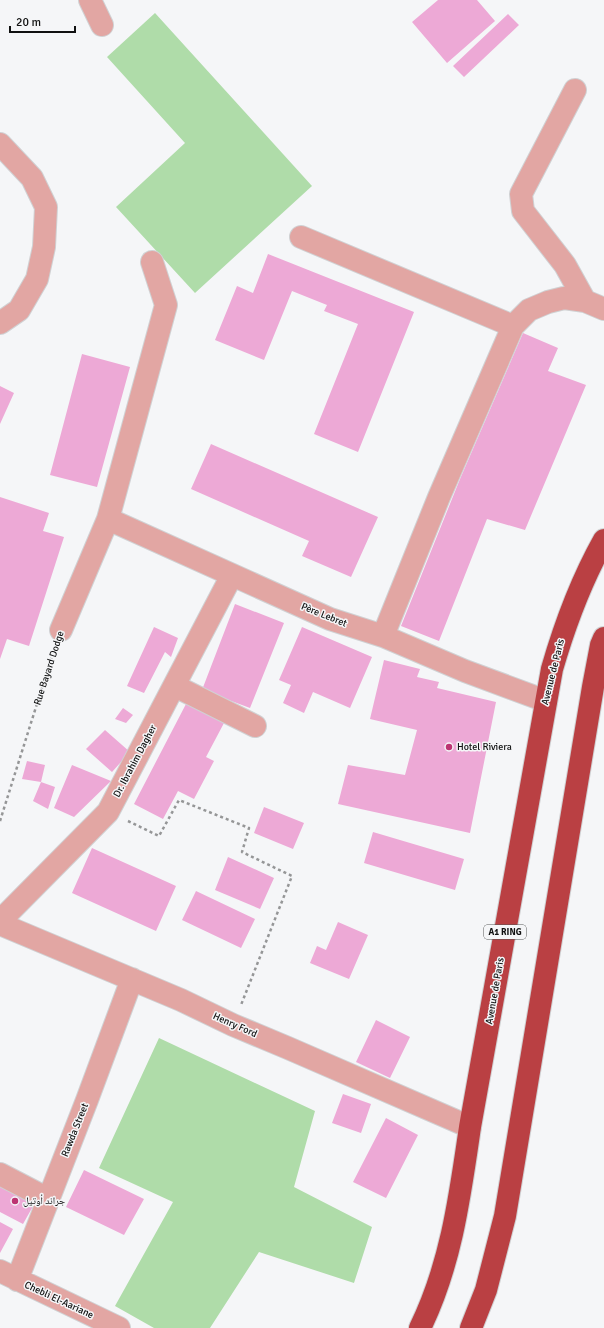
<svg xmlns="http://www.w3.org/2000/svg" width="604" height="1328" font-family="Signika,'Noto Naskh Arabic',sans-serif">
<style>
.green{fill:#afdca9}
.building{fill:#eda9d6}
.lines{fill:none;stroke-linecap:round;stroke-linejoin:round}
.minor-casing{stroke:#d0d1d3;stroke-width:24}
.highway-casing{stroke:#d0d1d3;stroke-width:24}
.path{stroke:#959697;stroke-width:2.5;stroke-dasharray:3 3;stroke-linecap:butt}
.minor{stroke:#e2a6a3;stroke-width:22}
.highway{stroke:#ba4043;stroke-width:22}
.poi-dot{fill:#bc3472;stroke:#f5f6f8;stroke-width:1.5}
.labels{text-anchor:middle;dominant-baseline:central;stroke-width:3;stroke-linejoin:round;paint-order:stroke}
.shield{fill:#f5f6f8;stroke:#555656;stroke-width:1}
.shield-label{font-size:9px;font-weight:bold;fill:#101111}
.street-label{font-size:10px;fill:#101111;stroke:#f5f6f8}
.poi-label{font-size:10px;fill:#101111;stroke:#f5f6f8;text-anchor:start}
</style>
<rect width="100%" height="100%" fill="#f5f6f8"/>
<path class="green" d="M155,13L312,186L195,293L116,207L185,143L107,57Z
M159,1038L315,1111L294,1187L372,1227L354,1283L259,1252L210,1328H154L115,1306L173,1202L99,1168Z"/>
<path class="building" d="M438,0H477L495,21L447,63L412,22Z
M508,14L519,25L464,77L453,66Z
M268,254L414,312L358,452L314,434L358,324L324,311L327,305L292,291L264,360L215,340L237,286L253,293Z
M523,333L558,348L548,371L586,385L525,530L487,519L439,641L401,626L460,479Z
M82,354L130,367L97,487L50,475Z
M0,386L14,393L0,424Z
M211,444L378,517L351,577L302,556L309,541L191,489Z
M0,497L49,513L43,531L64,537L29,646L7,639L0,659Z
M235,604L284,623L250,708L202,690Z
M154,627L178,638L171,657L165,652L144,693L127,686Z
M302,627L372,657L350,708L313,692L304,713L283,703L291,685L279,680Z
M384,660L420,669L417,677L439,682L437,688L496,702L470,833L338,804L348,765L405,775L417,730L370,719Z
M186,704L224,723L206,757L214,761L194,799L178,791L163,819L134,804Z
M123,708L133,715L126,723L115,719Z
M105,730L130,752L112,772L86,749Z
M27,761L45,765L41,782L22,779Z
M72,765L111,781L74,817L54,808Z
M41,782L55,787L48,809L33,801Z
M264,807L304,823L293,849L254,833Z
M373,832L464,859L455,890L364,863Z
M92,848L176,886L156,931L72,893Z
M228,857L274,878L260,909L215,890Z
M196,891L255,919L241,948L182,920Z
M338,922L368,935L349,979L310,963L317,946L326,950Z
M376,1020L410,1037L390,1078L356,1062Z
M343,1094L371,1104L361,1133L332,1123Z
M386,1118L418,1135L386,1198L353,1182Z
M84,1170L144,1199L124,1235L66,1207Z
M0,1182L36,1201L23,1224L0,1212Z
M0,1222L13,1229L0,1253Z"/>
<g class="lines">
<defs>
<path id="minor" d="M90,0L102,25
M575,90L521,194L523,211L565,265L585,301
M0,144L32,178L46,207L44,247L37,279L19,310L0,323
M301,237L513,326
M108,519L330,619L383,636L465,671L546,701
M61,630L108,519L166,305L152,262
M383,636L439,497L513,326L529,310L548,302L564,298L585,301L604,309
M175,686L255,726
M0,921L108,812L232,575
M0,924L181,1000L233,1025L288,1048L470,1127
M0,1174L48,1199
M0,1271L119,1328
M17,1280L87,1100L132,979"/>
<path id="highway" d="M420,1328C451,1265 460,1196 470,1127L552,669C565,624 581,581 604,540
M471,1328L486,1290L505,1216L593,687L601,645L604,638"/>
</defs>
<use href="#minor" class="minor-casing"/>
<use href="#highway" class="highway-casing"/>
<path class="path" d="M0,821L54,650
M128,821L159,836L179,800L249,828L242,852L292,876L241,1005"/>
<use href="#minor" class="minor"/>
<use href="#highway" class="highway"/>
</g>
<g class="poi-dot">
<circle cx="449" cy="747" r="4"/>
<circle cx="15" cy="1201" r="4"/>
</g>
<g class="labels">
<rect class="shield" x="484" y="925" width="42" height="14" rx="3"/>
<g class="shield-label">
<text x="505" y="932">A1 RING</text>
</g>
<g class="street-label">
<text transform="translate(324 615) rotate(22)">Père Lebret</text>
<text transform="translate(49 668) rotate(-72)">Rue Bayard Dodge</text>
<text transform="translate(553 672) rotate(-76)">Avenue de Paris</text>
<text transform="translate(135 761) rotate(-62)">Dr. Ibrahim Dagher</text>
<text transform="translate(495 991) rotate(-80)">Avenue de Paris</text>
<text transform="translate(235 1025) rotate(24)">Henry Ford</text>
<text transform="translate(75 1130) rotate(-68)">Rawda Street</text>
<text transform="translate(59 1300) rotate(25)">Chebli El-Aariane</text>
</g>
<g class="poi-label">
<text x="457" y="747">Hotel Riviera</text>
<text x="23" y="1201">جراند أوتيل</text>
</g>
</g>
<path d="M10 26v6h65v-6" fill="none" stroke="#101111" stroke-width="2"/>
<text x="16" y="26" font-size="12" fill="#101111" stroke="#f5f6f8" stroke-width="3" paint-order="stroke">20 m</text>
</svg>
